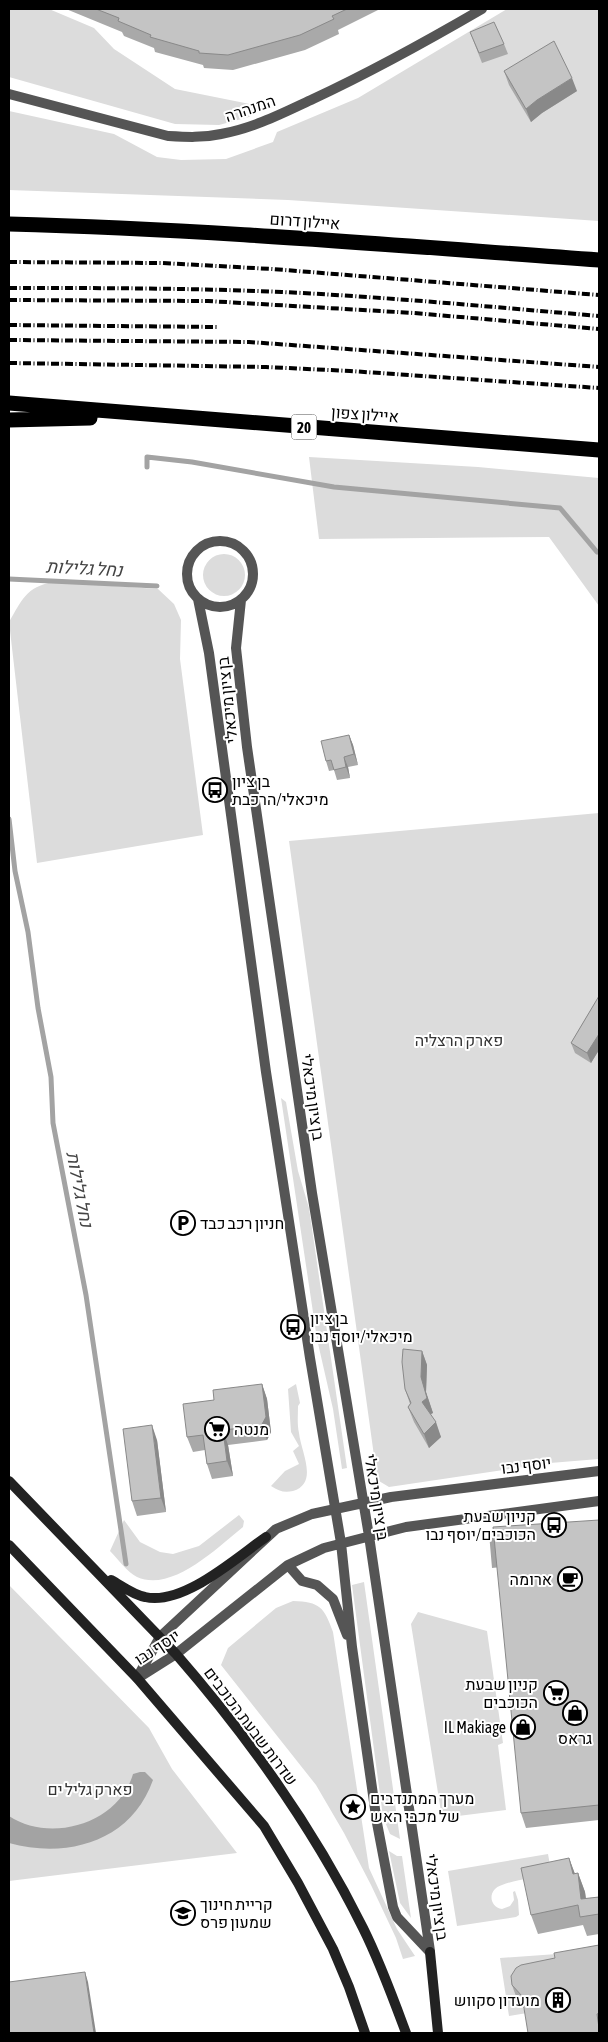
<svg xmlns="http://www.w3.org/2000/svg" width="608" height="2042" font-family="'Asap Condensed',Heebo,sans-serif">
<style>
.green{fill:#dcdcdc}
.water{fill:#a3a3a3}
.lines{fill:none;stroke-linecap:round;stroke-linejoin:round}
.stream{stroke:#a3a3a3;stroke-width:5}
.minor{stroke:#555;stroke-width:10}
.tertiary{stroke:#555;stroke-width:10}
.secondary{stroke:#222;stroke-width:10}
.motorway{stroke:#000;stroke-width:15}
.rail{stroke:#000;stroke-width:4;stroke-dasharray:8 2.5 1 2.5;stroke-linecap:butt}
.wall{fill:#a9a9a9}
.shaded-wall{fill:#898989}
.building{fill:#c4c4c4;stroke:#898989}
.labels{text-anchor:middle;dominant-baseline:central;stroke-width:4;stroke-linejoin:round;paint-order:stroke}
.shield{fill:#fff;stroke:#4c4c4c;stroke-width:1}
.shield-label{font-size:15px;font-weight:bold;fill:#000}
.street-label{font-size:16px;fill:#000;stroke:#fff}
.poi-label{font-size:16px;fill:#000;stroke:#fff;text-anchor:start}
.park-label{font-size:16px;fill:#333;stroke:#fff}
.water-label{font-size:18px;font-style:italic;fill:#444;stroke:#fff}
</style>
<rect width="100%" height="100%" fill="#fff"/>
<path class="green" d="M9,9H49L94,28L114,49L175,89L265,107L249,117L219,125L175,124L9,77Z
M507,9H599V221L288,200L9,190V111L114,134L157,157L181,160L226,159L273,142L277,132L358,98Z
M309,457L478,467L599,478V606L549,537L319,539Z
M203 575a21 21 0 1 1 42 0a21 21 0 1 1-42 0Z
M53,582L158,589L174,604L181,620L180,659L203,835L37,863L9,622C22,600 26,587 53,582Z
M599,813V1459L550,1463L389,1487L379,1481L375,1463L289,841Z
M281,1098L286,1102L298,1171L309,1208L347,1468L342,1469L333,1409L317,1339Z
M296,1384L300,1403L298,1406C298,1415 297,1424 299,1433C301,1452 319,1483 293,1491C284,1493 279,1491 271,1486L285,1471L299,1464L293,1451L299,1446L291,1432L288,1389Z
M239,1515L244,1521L243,1527C218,1547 172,1593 137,1577C127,1572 118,1559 110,1551L124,1520L140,1542L160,1552L173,1554L199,1546Z
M364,1582L400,1839L390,1834L383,1817L352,1585Z
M9,1585L149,1728L172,1769L237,1853L9,1881Z
M293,1601C320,1602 324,1607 333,1632L369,1868L397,1929L415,1956L403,1959L396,1938L371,1885L344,1833L316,1785L221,1665L228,1648L276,1608Z
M418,1612L487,1631L503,1743L498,1745L506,1810L442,1818L411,1624Z
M389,1851L397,1856H402L411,1918L400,1903Z
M548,1854L552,1876C536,1878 517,1879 502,1885C488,1889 488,1906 502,1909L510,1906L514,1900L513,1892L515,1891L518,1900L519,1915L516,1917L457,1926L448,1871Z
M599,1951L518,2002L524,2009L533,2012L509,2016L500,1958Z"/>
<path class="water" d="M561,1528L501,1567L492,1568L489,1533Z
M140,1772H145L153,1780C131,1842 67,1859 9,1843V1816C51,1844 119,1823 133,1774Z"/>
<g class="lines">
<path class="stream" d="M147,467V457L192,462L334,487L560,508L597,552
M9,579L157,586
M9,819L15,871L28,932L38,1008L51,1077L53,1123L86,1295L126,1564"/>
<path class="minor" d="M187 574a33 33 0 1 1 66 0a33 33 0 1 1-66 0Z
M198,599L209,653L266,1072L310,1358L341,1543L352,1647L377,1823L393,1907L397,1917L430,1952
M241,600L236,648L247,747L312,1193L369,1536L430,1951
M288,1565L302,1581L317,1585L333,1599L347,1635
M137,1678L160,1637L276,1529L312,1514L391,1497L599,1471
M138,1678L176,1654L288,1565L324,1548L406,1527L599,1501"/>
<path class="tertiary" d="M9,94L168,136C186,137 203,138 221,134C254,128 283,113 313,99C371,72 427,41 482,9"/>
<path class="secondary" d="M9,1481L176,1654C249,1738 314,1829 363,1928C380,1962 393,1998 406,2033
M9,1545L137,1678L264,1826L298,1883L333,1949L349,1987L365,2033
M111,1580C122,1586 133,1595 145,1597C183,1606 236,1558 266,1537
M430,1952L438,2033"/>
<path class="motorway" d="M9,224C206,229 402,246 599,260
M9,403L599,450
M9,420L90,418"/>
<path class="rail" d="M9,262L162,263L272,269L599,295
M9,288C100,288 191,288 282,292C388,297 493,307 599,316
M9,300L208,301L414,313L599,329
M9,325L218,327
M9,340L249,342L599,367
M9,363L266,367L350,371L599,388"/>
</g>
<path class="wall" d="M66,9H380L338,30L339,34L305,50L233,70L204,68L203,65L155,52L154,48L124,36L122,32Z
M470,32L504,44L508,54L482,63Z
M504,71L577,91L542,113L531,122L509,85Z
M349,735L353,745L358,765L348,767L350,778L337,780L334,770L329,771L326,761Z
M599,996V1050L591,1063L575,1053L571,1043Z
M422,1351L427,1365L426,1392L433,1413L430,1414L441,1437L429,1448L414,1422L408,1407L410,1404L405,1389Z
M262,1384L267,1399L271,1432L267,1440L228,1445L233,1476L212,1479L207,1464L205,1450L193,1452L187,1437L214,1400Z
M157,1440L166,1512L137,1516L132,1501Z
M599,1520V1820L526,1828L521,1813Z
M569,1858L575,1874L578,1873L585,1892L586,1899L599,1897V1934L587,1936L583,1925L538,1934L531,1915Z
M599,1945V2033L524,2008L518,2002L512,1985L555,1958Z"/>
<path class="shaded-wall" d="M572,78L577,91L542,113L531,122L526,109L537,100Z
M349,735L353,745L358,765L354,754Z
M344,757L348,767L350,778L346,767Z
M599,1034V1050L591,1063L587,1053Z
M422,1351L427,1365L426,1392L433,1413L427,1416L422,1402L421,1377Z
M262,1384L267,1399L271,1432L267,1440L261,1426Z
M436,1422L441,1437L429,1448L424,1434Z
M152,1425L157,1440L166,1512L161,1498Z
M223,1430L228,1445L233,1476L227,1461Z
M569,1858L576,1877L573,1874Z
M578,1873L585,1892L588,1916L581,1899Z
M85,1972L88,1982L96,2033H94Z"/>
<path class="building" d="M96,9H347L332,16L334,19L300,35L228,55L199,53V51L150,37L151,35L118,21L119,18Z
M494,22L504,44L479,53L470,32Z
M554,41L572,78L537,100L526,109L504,71Z
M349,735L354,754L344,757L346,767L334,770L331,760L326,761L321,741Z
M599,996V1034L587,1053L571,1043Z
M403,1349L422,1351L421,1377L427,1398L422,1402L436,1422L424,1434L408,1407L411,1403L405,1389L402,1362Z
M262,1384L266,1417L261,1426L223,1430L227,1461L207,1464L203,1435L187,1437L183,1404L214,1400L213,1390Z
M152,1425L161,1498L132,1501L123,1429Z
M599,1520V1805L521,1813L493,1527Z
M569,1858L573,1874L578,1873L581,1899L599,1897V1914L580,1917L578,1905L531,1915L521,1868Z
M599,1945V2013L597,2014L599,2028V2033H528L522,1996L512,1985L511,1976L516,1968L521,1965L555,1958L554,1953Z
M85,1972L94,2033H9V1982Z"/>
<defs>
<symbol id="bus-ring" viewBox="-11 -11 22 22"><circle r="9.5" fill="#fff" stroke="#000" stroke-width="1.5"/><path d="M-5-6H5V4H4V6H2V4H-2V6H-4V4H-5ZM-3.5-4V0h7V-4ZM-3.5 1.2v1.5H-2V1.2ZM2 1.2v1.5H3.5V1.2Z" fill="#000"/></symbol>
<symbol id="parking-ring" viewBox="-11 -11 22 22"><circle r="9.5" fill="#fff" stroke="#000" stroke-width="1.5"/><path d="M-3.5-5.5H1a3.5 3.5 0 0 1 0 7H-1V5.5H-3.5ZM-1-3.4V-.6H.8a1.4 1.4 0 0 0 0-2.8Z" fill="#000"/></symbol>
<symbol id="supermarket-ring" viewBox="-11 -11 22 22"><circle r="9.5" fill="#fff" stroke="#000" stroke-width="1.5"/><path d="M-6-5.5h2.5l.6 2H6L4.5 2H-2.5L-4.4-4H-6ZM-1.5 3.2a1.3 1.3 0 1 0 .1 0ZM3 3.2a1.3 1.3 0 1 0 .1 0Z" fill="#000"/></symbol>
<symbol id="cafe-ring" viewBox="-11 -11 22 22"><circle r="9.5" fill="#fff" stroke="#000" stroke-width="1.5"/><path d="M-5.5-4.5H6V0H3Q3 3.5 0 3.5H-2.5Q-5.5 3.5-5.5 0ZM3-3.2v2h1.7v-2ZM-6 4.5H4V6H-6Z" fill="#000"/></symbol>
<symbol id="shop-ring" viewBox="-11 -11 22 22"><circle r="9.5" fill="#fff" stroke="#000" stroke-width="1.5"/><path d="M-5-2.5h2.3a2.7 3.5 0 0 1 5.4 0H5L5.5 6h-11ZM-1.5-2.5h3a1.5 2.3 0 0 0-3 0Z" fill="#000"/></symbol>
<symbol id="sight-ring" viewBox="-11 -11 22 22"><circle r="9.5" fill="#fff" stroke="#000" stroke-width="1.5"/><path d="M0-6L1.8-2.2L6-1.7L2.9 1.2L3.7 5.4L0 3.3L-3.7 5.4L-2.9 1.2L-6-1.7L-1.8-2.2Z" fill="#000"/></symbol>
<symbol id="school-ring" viewBox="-11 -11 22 22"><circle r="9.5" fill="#fff" stroke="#000" stroke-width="1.5"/><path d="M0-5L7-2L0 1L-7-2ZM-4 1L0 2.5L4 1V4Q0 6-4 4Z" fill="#000"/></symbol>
<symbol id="building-ring" viewBox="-11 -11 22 22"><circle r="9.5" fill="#fff" stroke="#000" stroke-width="1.5"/><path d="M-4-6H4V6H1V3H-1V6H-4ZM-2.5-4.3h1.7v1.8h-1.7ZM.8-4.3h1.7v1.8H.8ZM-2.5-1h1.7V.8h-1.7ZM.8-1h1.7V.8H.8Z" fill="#000"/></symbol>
</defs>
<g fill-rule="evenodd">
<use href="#bus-ring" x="201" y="776" width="28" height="28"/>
<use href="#parking-ring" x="169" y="1209" width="28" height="28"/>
<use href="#bus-ring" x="279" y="1313" width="28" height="28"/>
<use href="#supermarket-ring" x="203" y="1415" width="28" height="28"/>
<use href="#bus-ring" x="540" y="1511" width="28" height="28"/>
<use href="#cafe-ring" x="556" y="1565" width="28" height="28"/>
<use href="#supermarket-ring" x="542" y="1679" width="28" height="28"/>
<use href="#shop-ring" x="561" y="1699" width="28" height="28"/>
<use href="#shop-ring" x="509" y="1713" width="28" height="28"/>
<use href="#sight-ring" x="339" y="1793" width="28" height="28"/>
<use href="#school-ring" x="169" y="1899" width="28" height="28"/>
<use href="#building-ring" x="544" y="1986" width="28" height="28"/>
</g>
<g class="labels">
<rect class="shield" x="291.5" y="414.5" width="25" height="25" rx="4"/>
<g class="shield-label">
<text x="304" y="427">20</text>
</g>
<g class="street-label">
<text transform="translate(250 108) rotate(-19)">המנהרה</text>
<text transform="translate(305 221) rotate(4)">איילון דרום</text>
<text transform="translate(365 414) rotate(4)">איילון צפון</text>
<text transform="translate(227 700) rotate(-96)">בן ציון מיכאלי</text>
<text transform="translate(313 1097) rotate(82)">בן ציון מיכאלי</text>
<text transform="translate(526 1465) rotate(-7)">יוסף נבו</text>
<text transform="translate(377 1497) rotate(81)">בן ציון מיכאלי</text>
<text transform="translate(157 1647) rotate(-33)">יוסף נבו</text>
<text transform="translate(251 1726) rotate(53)">שדרות שבעת הכוכבים</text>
<text transform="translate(437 1897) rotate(82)">בן ציון מיכאלי</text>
</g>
<g class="poi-label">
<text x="232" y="781">בן ציון<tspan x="232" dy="18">מיכאלי/הרכבת</tspan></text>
<text x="200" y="1223">חניון רכב כבד</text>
<text x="310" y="1318">בן ציון<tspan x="310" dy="18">מיכאלי/יוסף נבו</tspan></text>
<text x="234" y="1429">מנטה</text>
<text x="536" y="1516" text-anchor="end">קניון שבעת<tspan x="536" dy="18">הכוכבים/יוסף נבו</tspan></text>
<text x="552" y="1579" text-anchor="end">ארומה</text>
<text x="538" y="1684" text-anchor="end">קניון שבעת<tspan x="538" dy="18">הכוכבים</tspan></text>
<text x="506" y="1727" text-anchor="end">IL Makiage</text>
<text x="575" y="1738" text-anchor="middle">גראס</text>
<text x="370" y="1798">מערך המתנדבים<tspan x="370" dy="18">של מכבי האש</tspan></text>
<text x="200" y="1904">קריית חינוך<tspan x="200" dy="18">שמעון פרס</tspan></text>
<text x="540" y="2000" text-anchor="end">מועדון סקווש</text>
</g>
<g class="park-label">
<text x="459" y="1040">פארק הרצליה</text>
<text x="90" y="1789">פארק גליל ים</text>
</g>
<g class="water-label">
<text transform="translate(84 568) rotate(3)">נחל גלילות</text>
<text transform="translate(80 1189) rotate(79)">נחל גלילות</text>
</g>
</g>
<rect width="608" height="2042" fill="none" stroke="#000000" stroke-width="20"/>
</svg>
